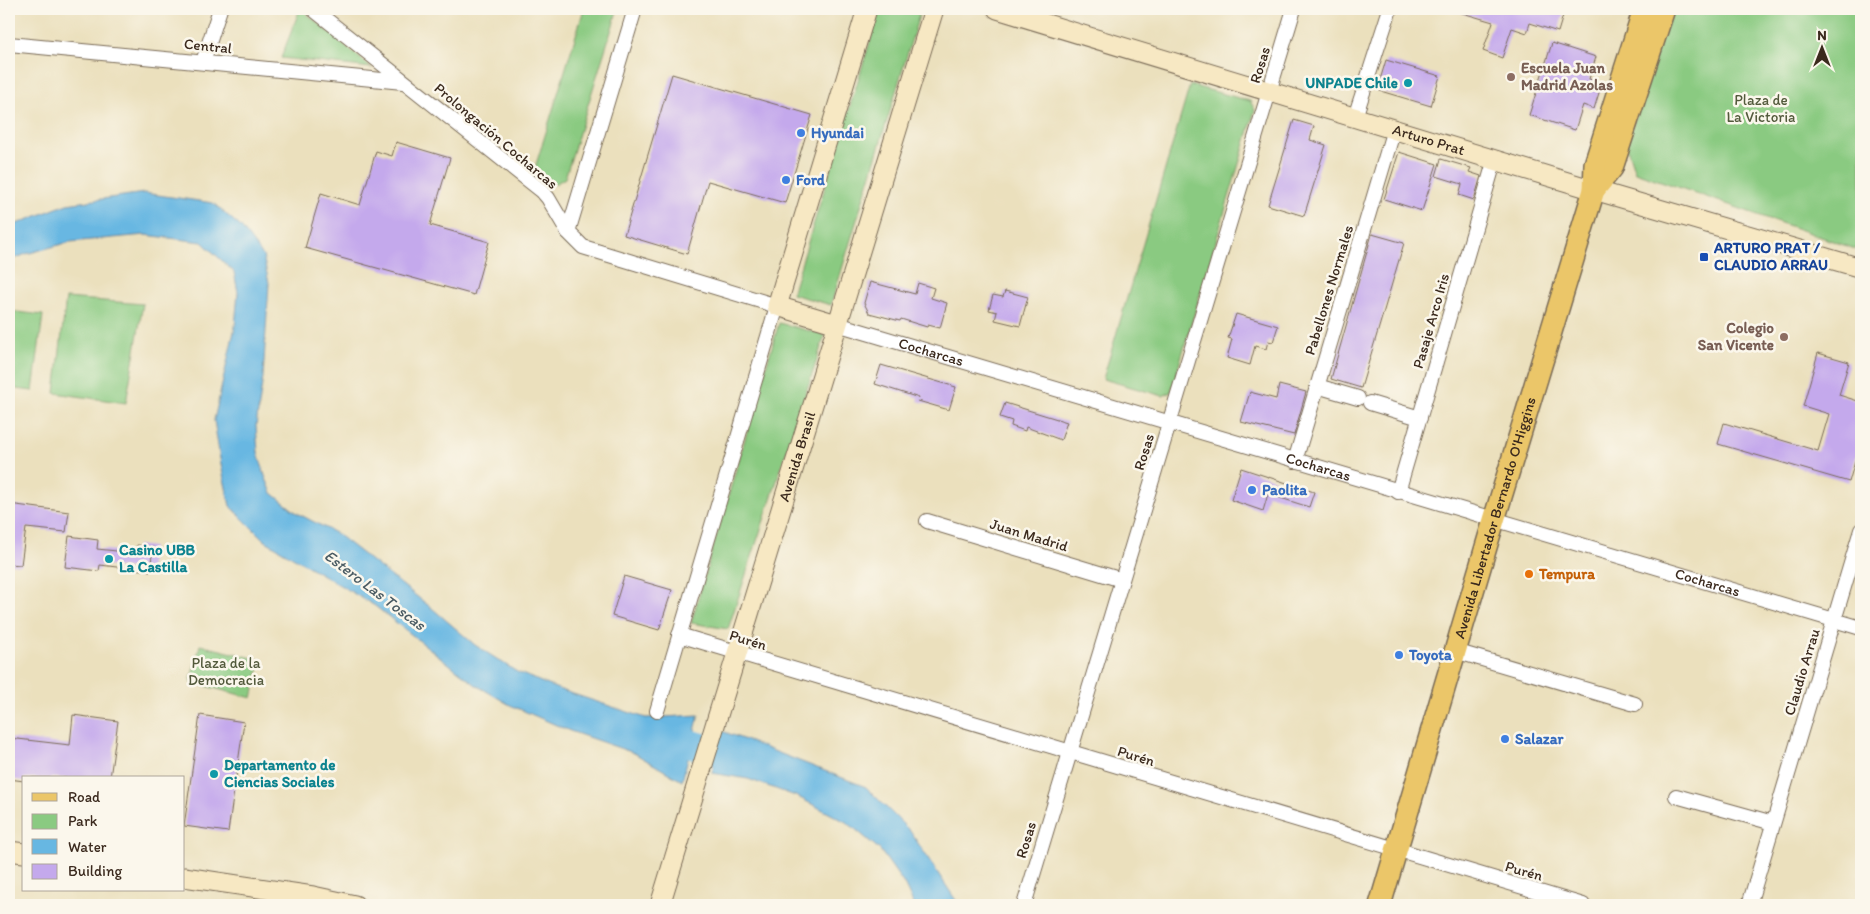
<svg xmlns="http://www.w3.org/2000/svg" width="1870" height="914" font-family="Itim,sans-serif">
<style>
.green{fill:#8aca81;stroke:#627a50}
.water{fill:#67b7e2;stroke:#517080}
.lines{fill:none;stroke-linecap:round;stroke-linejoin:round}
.river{stroke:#67b7e2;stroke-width:29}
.building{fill:#c4a9ec}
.street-casing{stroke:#796a56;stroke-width:16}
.secondary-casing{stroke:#796a56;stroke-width:21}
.primary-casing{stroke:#796a56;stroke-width:24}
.street{stroke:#fff;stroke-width:14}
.secondary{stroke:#f7e8c3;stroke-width:19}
.primary{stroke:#ebc669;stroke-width:21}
.education-dot{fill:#8d6e63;stroke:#fbf7ec;stroke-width:2}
.culture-dot{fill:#0f9aa8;stroke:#fbf7ec;stroke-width:2}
.shop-dot{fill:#3f7fe0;stroke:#fbf7ec;stroke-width:2}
.transit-dot{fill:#1a4fb4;stroke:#fbf7ec;stroke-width:2}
.food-dot{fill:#e8710a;stroke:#fbf7ec;stroke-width:2}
.labels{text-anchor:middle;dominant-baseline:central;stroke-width:5;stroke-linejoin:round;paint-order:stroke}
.street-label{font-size:15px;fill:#3b2a1e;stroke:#fbf7ec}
.education-label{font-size:15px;font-weight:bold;fill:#785e54;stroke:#fbf7ec;text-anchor:start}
.culture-label{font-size:15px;font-weight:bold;fill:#0d838f;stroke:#fbf7ec;text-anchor:start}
.park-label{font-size:15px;fill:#535a3c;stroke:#fbf7ec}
.shop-label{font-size:15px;font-weight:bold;fill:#366cbe;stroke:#fbf7ec;text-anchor:start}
.transit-label{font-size:15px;font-weight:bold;fill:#164399;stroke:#fbf7ec;text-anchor:start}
.food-label{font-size:15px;font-weight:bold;fill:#c56008;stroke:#fbf7ec;text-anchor:start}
.water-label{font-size:16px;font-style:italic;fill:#4a5b63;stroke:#fbf7ec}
</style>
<rect width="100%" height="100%" fill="#fbf7ec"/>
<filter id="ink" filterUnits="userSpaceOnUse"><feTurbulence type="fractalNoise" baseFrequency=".02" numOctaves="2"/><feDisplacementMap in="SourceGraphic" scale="10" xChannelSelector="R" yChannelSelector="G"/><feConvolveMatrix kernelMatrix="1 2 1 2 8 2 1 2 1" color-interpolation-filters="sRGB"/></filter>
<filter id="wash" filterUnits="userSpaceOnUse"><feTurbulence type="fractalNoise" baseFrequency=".0096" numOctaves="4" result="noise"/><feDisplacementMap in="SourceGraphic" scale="20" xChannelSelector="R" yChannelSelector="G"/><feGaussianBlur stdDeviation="1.12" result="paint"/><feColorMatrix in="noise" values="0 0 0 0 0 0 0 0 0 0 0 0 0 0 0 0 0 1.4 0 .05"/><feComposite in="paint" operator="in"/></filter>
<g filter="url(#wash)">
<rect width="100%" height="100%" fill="#ebe0bd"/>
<path class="green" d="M300,9H301L372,68L281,58Z
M584,9H618L565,178L555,184L534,171Z
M880,9H921L831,305L792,294Z
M1670,9H1861V251L1635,172L1626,145Z
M1190,85L1250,101L1255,110L1171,392L1163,396L1103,379Z
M66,298L143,304L126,403L55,393Z
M9,311L43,315L33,391L9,388Z
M779,323L825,335L728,629L691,623Z
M200,645L261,660L252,698L190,682Z"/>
<path class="water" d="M144,193L213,203L241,227L263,256L269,283L263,377L256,426L258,452L265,476L272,493L297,513L337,534L433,609L475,645L517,672L558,689L646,718L699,715L682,781L634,753L570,731L510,705L476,685L375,606L264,540L230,506L221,465L214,420L235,327L238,292L234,272L202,242L145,235L70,242L26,254L9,261V227L67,204Z
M722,731L866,787L910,831L959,905H914L904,884L880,850L848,823L798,797L748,779L712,773Z"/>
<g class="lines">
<path class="river" d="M654,735L737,756"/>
</g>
<g id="blocks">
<path class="building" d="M1459,9H1565L1558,32L1530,23L1527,33L1512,28L1502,58L1483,51L1493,22L1459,12Z
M1552,43L1596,57L1589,79L1602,83L1594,109L1583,105L1575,130L1529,115Z
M1386,60L1440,76L1431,106L1377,90Z
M672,74L812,115L785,203L708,181L687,254L624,235Z
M1294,120L1314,126L1310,140L1326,145L1304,216L1268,205Z
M396,142L450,158L430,225L489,242L474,295L305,248L321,193L360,205L376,151L392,156Z
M1399,152L1437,164L1422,211L1384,199Z
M1441,159L1471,168L1469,172L1481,176L1474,200L1459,195L1462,184L1436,176Z
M1372,234L1404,243L1361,388L1331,379Z
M870,282L915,294L918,283L934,288L931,298L947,303L940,328L928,325L927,327L901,319L900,321L869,313L864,303Z
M1005,291L1028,297L1020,326L995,320L997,312L989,310L993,295L1003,297Z
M1236,314L1278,326L1273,342L1268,341L1266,349L1255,346L1250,365L1227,358L1232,339L1228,338Z
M1818,353L1849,362L1839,395L1861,402V441L1849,482L1718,444L1724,423L1818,451L1829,414L1803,406Z
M881,365L956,387L949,410L918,401L919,398L875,384Z
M1279,385L1306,392L1294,435L1241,422L1250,392L1276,399Z
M1005,403L1067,422L1061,440L1026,427L1025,431L1011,426L1012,421L1000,417Z
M1241,468L1314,492L1309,507L1268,494L1263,511L1231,500Z
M9,504L69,512L66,532L26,528L21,565L9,564Z
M69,536L98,540L97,549L136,553L137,545L153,547L150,571L100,565L99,571L65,567Z
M624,576L672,590L659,630L612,616Z
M73,715L118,721L110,778H24V781L9,779V738L70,745Z
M200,715L244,722L228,832L184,826Z"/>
</g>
</g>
<g filter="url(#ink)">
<use href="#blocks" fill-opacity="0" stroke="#796a56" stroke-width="1"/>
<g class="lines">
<defs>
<g id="street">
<path d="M313,9L542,191L548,198L568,232L583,247L777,306L657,711"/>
<path d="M9,44L403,82"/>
<path d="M203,62L220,9"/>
<path d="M1355,117L1390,9"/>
<path d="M568,232L635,9"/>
<path id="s1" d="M837,324L1861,628"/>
<path d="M1317,386L1358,398"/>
<path d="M1370,403L1420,418"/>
<path d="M1295,461L1394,129"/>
<path d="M1398,492L1495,159"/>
<path d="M927,521L1122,580"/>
<path d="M679,635L1583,905"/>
<path d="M1455,651L1635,704"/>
<path d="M1676,796L1773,823"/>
<path d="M1024,905L1294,9"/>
<path d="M1749,905L1861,530"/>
</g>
<g id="secondary">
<path id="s2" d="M997,9L1594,190L1861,268"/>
<path d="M837,324L777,306L867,9"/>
<path d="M9,851L24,853"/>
<path d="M184,877L313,896L355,905"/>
<path id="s3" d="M660,905L934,9"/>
</g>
<g id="primary">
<path d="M1594,190L1612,168L1664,9"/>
<path id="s4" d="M1380,905L1494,520L1594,190L1595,164L1644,9"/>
</g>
</defs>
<use href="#street" class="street-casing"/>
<use href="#secondary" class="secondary-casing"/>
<use href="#primary" class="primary-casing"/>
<use href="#street" class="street"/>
<use href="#secondary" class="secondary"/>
<use href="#primary" class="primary"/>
</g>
</g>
<g class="education-dot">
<circle cx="1511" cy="77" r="5"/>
<circle cx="1784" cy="337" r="5"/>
</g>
<g class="culture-dot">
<circle cx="1408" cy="83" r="5"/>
<circle cx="109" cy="559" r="5"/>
<circle cx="214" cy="774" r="5"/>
</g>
<g class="shop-dot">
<circle cx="801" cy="133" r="5"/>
<circle cx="786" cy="180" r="5"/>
<circle cx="1252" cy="490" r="5"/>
<circle cx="1399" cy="655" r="5"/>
<circle cx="1505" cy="739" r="5"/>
</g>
<rect class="transit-dot" x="1699" y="252" width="10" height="10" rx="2.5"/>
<circle class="food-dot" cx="1529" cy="574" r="5"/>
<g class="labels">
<g class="street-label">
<text transform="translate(208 46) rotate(6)">Central</text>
<text transform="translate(1260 65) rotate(-73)">Rosas</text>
<text transform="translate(496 136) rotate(40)">Prolongación Cocharcas</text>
<text stroke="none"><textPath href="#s2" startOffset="451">Arturo Prat</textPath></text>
<text transform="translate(1329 290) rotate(-73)">Pabellones Normales</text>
<text transform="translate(1431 321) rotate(-74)">Pasaje Arco Iris</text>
<text stroke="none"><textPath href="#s1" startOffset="98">Cocharcas</textPath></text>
<text transform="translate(1144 452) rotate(-73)">Rosas</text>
<text stroke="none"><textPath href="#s3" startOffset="469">Avenida Brasil</textPath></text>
<text stroke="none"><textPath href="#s1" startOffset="502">Cocharcas</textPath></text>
<text stroke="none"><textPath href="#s4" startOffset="404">Avenida Libertador Bernardo O'Higgins</textPath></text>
<text transform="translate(1029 535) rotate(17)">Juan Madrid</text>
<text stroke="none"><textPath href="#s1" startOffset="908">Cocharcas</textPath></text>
<text transform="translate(748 640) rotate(17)">Purén</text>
<text transform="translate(1802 672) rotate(-73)">Claudio Arrau</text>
<text transform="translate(1136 756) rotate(17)">Purén</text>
<text transform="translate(1026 840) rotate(-73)">Rosas</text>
<text transform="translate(1524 871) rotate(16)">Purén</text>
</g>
<g class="education-label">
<text x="1521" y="68">Escuela Juan<tspan x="1521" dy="17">Madrid Azolas</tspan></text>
<text x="1774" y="328" text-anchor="end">Colegio<tspan x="1774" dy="17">San Vicente</tspan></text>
</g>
<g class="culture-label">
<text x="1398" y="83" text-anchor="end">UNPADE Chile</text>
<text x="119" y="550">Casino UBB<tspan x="119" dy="17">La Castilla</tspan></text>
<text x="224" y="765">Departamento de<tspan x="224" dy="17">Ciencias Sociales</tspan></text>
</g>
<g class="park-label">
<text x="1761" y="100">Plaza de<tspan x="1761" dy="17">La Victoria</tspan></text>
<text x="226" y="663">Plaza de la<tspan x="226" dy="17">Democracia</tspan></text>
</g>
<g class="shop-label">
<text x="811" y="133">Hyundai</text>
<text x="796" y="180">Ford</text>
<text x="1262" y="490">Paolita</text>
<text x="1409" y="655">Toyota</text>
<text x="1515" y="739">Salazar</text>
</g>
<g class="transit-label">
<text x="1714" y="248">ARTURO PRAT /<tspan x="1714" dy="17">CLAUDIO ARRAU</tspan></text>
</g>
<g class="food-label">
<text x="1539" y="574">Tempura</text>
</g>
<g class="water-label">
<text transform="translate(375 590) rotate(37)">Estero Las Toscas</text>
</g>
</g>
<rect width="1870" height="914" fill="none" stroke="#fbf7ec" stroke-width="30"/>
<rect x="22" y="776" width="162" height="115" fill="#fbf7ec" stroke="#aea59a"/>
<rect x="32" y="793" width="25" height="8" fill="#ebc669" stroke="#aea59a"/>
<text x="68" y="802" font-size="15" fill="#3b2a1e">Road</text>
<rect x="32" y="814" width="25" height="15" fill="#8aca81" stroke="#aea59a"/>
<text x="68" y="826" font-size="15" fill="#3b2a1e">Park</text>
<rect x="32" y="839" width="25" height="15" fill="#67b7e2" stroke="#aea59a"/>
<text x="68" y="852" font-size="15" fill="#3b2a1e">Water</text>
<rect x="32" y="864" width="25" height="15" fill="#c4a9ec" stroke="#aea59a"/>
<text x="68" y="876" font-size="15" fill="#3b2a1e">Building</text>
<g transform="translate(1822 48)" stroke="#fbf7ec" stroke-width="4" paint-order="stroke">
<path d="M0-4L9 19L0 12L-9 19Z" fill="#3b2a1e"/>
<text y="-8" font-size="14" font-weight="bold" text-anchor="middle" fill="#3b2a1e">N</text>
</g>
</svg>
